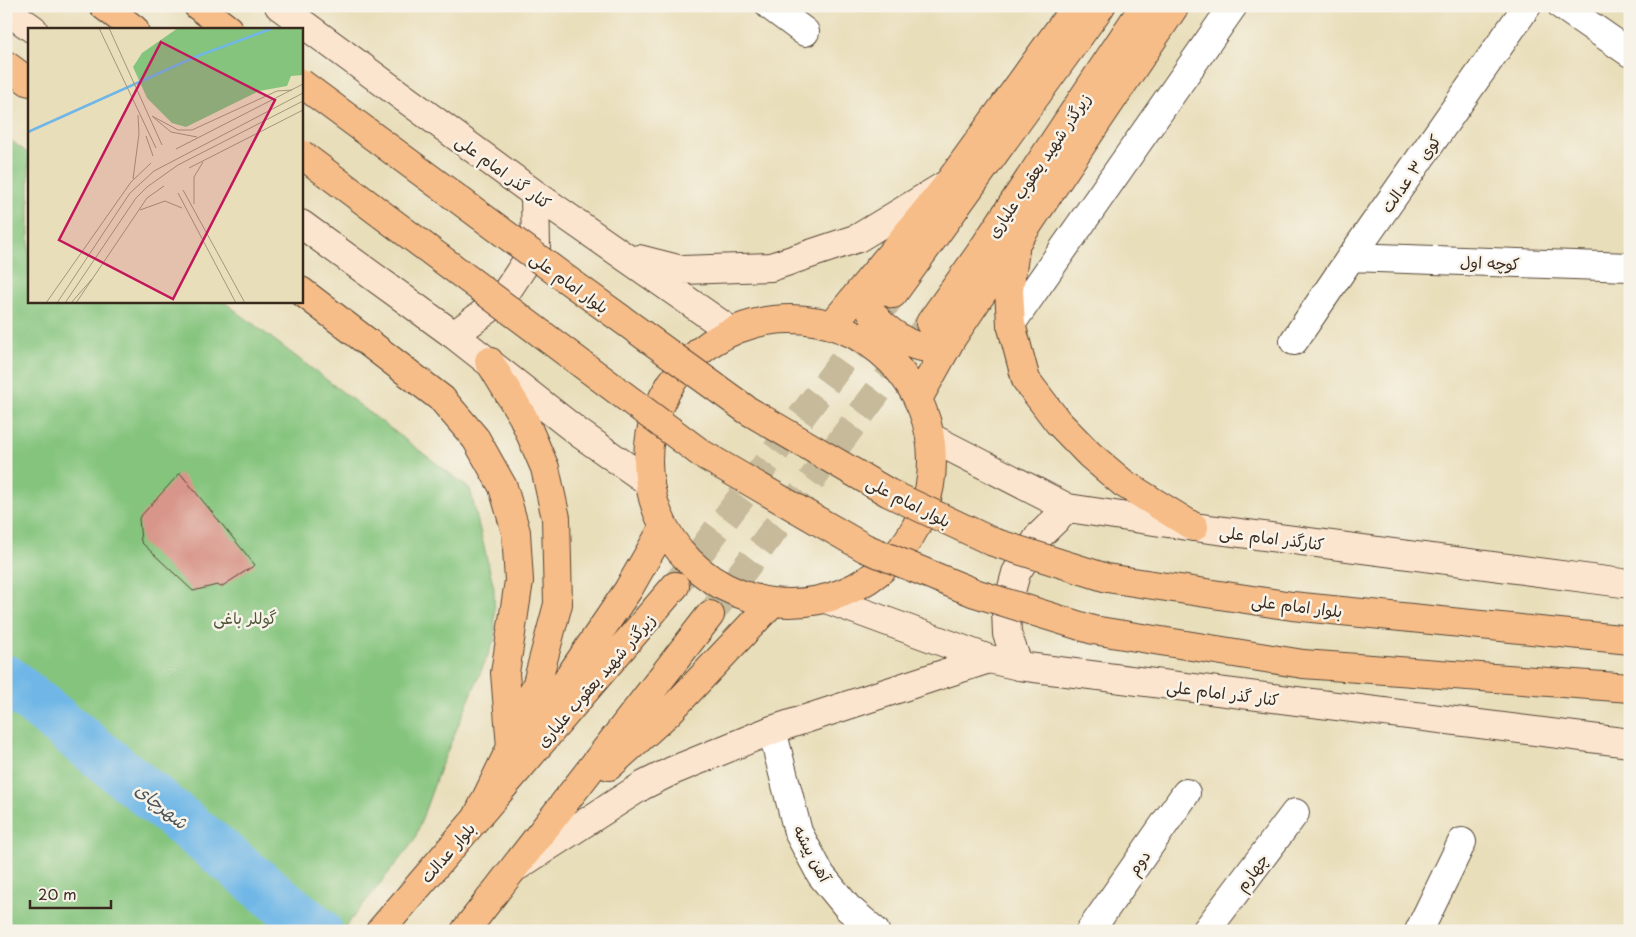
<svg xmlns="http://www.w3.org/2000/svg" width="1636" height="937" font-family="'Playpen Sans','Playpen Sans Arabic',sans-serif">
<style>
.green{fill:#84c47d;stroke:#60774e}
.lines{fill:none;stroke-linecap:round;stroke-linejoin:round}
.river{stroke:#70b7e7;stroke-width:49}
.building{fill:#d8968a}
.primary-tunnel{stroke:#c6ba9b;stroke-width:28;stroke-dasharray:28 14;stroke-linecap:butt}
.minor-casing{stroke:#554535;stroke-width:30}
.tertiary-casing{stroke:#554535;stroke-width:30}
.secondary-casing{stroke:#554535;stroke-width:30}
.primary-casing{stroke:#554535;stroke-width:30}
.trunk-casing{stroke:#554535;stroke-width:30}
.minor{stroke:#fff;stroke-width:28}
.tertiary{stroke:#fff;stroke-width:28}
.secondary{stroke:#fce5cf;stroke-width:28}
.primary{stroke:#f7bd88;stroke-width:28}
.trunk{stroke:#f7bd88;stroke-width:28}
.trunk-bridge-casing{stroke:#554535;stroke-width:30;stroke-linecap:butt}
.trunk-bridge{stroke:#f7bd88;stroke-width:28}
.labels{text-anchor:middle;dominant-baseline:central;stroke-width:5;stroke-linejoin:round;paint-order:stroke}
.street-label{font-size:16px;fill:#3b2a1e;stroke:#f7f3e8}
.park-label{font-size:16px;fill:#51583a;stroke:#f7f3e8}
.water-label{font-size:18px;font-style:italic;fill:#4b545a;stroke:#f7f3e8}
.inset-river{fill:none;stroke:#70b7e7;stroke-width:2.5}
.inset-road{fill:none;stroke:#a3967c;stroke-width:1}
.view{fill:#c2185b;fill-opacity:0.15;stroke:#c2185b;stroke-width:2.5}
.inset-edge{fill:none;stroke:#3b2a1e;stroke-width:2.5}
</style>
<rect width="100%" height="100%" fill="#f7f3e8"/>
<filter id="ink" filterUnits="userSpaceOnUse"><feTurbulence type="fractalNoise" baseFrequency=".02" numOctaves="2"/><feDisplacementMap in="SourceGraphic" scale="10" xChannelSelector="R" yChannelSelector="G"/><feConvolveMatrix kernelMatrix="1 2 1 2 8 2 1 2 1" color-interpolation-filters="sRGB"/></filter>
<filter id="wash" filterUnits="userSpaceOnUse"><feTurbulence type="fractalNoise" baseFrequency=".0096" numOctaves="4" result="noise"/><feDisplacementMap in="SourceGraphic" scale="20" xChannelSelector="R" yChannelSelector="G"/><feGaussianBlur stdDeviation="1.12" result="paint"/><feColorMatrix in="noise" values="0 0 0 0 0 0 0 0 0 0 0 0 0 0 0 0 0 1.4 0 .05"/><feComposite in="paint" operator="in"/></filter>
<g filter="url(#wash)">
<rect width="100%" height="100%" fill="#e9deba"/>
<path class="green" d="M6,137L29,154V301H223L470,489L494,588L495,638L439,771L414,841L342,931H6Z"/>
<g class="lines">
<path class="river" d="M6,679L318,931"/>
</g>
<g id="blocks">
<path class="building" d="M180,473L255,565L221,587L217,585L193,591L141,542L139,518Z"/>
</g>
</g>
<g filter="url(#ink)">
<use href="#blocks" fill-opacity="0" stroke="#554535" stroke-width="1"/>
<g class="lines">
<path class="primary-tunnel" d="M675,586L893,294
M710,615L927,326"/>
<defs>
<path id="minor" d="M770,6L805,32
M1562,6L1630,53
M1351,257L1630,267
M1294,341L1351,257L1527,6
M772,730L798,832L821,875L848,908L875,931
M1090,931L1186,793
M1206,931L1295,813
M1419,931L1462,842"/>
<path id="tertiary" d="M1011,324L1233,6"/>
<path id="secondary" d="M279,6L535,194L731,331
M6,10L33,29
M301,224L454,335L579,433L650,483
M639,259L682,270L771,267L858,238L947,184
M454,335L501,300L536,247L535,194
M930,437L1068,508L1194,527L1630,584
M826,599L989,659L1019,666L1630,743
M1019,666L1007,634L1006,610L1016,573L1039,536L1068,508
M518,866L642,786L672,771L772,730L989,659"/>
<path id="primary" d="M6,65L29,82
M1015,250L1009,290L1011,324L1026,380L1058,422L1090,455L1123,483L1194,527
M868,282C867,291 866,300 870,309C877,324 905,345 922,347C933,347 942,343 952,338
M301,291L442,399L476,439L503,487L516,532L519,581L505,673L511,747
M893,294L1101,6
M648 461a142 142 0 1 1 284 0a142 142 0 1 1-284 0Z
M930,323L978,256L1144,6
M832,325L944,189L1076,6
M918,399L952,338L1175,6
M541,721L552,702L628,590L664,527
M609,766L669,712L772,603
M477,817L511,747L537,683L558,604L556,518L545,468L523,417L489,361
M380,931L675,586
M465,931L710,615"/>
<path id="trunk" d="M104,6L134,29
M198,6L228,29"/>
</defs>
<use href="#minor" class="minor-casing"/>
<use href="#tertiary" class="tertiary-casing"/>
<use href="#secondary" class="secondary-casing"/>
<use href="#primary" class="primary-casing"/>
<use href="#trunk" class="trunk-casing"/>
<use href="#minor" class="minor"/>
<use href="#tertiary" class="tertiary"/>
<use href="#secondary" class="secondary"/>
<use href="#primary" class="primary"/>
<use href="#trunk" class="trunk"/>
<defs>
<path id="trunk-bridge" d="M301,83L562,276L747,410L889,493L993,542L1107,578L1292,606L1630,640
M301,154L702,454L865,548L975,593L1093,630L1303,664L1630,688"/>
</defs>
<use href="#trunk-bridge" class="trunk-bridge-casing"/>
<use href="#trunk-bridge" class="trunk-bridge"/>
</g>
</g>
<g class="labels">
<g class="street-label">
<text transform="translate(1038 165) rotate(-56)">زیرگذر شهید یعقوب علیاری</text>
<text transform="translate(504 171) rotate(36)">کنار گذر امام علی</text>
<text transform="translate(1410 173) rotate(-55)">کوی ۳ عدالت</text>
<text transform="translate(1490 262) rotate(2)">کوچه اول</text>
<text transform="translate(570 282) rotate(36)">بلوار امام علی</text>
<text transform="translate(909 501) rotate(27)">بلوار امام علی</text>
<text transform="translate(1272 537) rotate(7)">کنارگذر امام علی</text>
<text transform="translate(1297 605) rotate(7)">بلوار امام علی</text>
<text transform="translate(595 680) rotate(-49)">زیرگذر شهید یعقوب علیاری</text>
<text transform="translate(1223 692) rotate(7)">کنار گذر امام علی</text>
<text transform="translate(447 852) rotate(-49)">بلوار عدالت</text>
<text transform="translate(813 853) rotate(62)">آهن پیشه</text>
<text transform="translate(1138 862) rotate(-55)">دوم</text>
<text transform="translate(1251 872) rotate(-53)">چهارم</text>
</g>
<g class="park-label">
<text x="245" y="617">گوللر باغی</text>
</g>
<g class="water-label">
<text transform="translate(162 805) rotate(39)">شهرچای</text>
</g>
</g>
<g transform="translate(28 28)">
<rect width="275" height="275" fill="#e9deba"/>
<path d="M150,0H275V47L263,48L259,58L231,63L158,99L144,95L119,70L105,39L114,25Z" fill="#84c47d"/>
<path class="inset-river" d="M0,104L167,29L245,0"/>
<path class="inset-road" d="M71,0L128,120M81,0L134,117M124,88L150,102H164L249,63L264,62M125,89L143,104L169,109M118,108L125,128M148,121L275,56M161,140L275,82M105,151L111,106L110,87M155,162L217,275M150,165L208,275M166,176V149L175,134M112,182L137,173L154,180M18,275L103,154L123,135M29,275L102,165L126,143L275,65M37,275L108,170L119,159L150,137L275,73M43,275L64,251M48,275L119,170L136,158"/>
<path class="view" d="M133,14L247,72L145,271L31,212Z"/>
<rect width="275" height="275" class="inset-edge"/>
</g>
<rect width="1636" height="937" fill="none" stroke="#f7f3e8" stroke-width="25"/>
<path d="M30 900v8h81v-8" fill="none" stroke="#3b2a1e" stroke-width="2.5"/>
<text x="38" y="900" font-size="15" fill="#3b2a1e" stroke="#f7f3e8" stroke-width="4" paint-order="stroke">20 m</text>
</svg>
